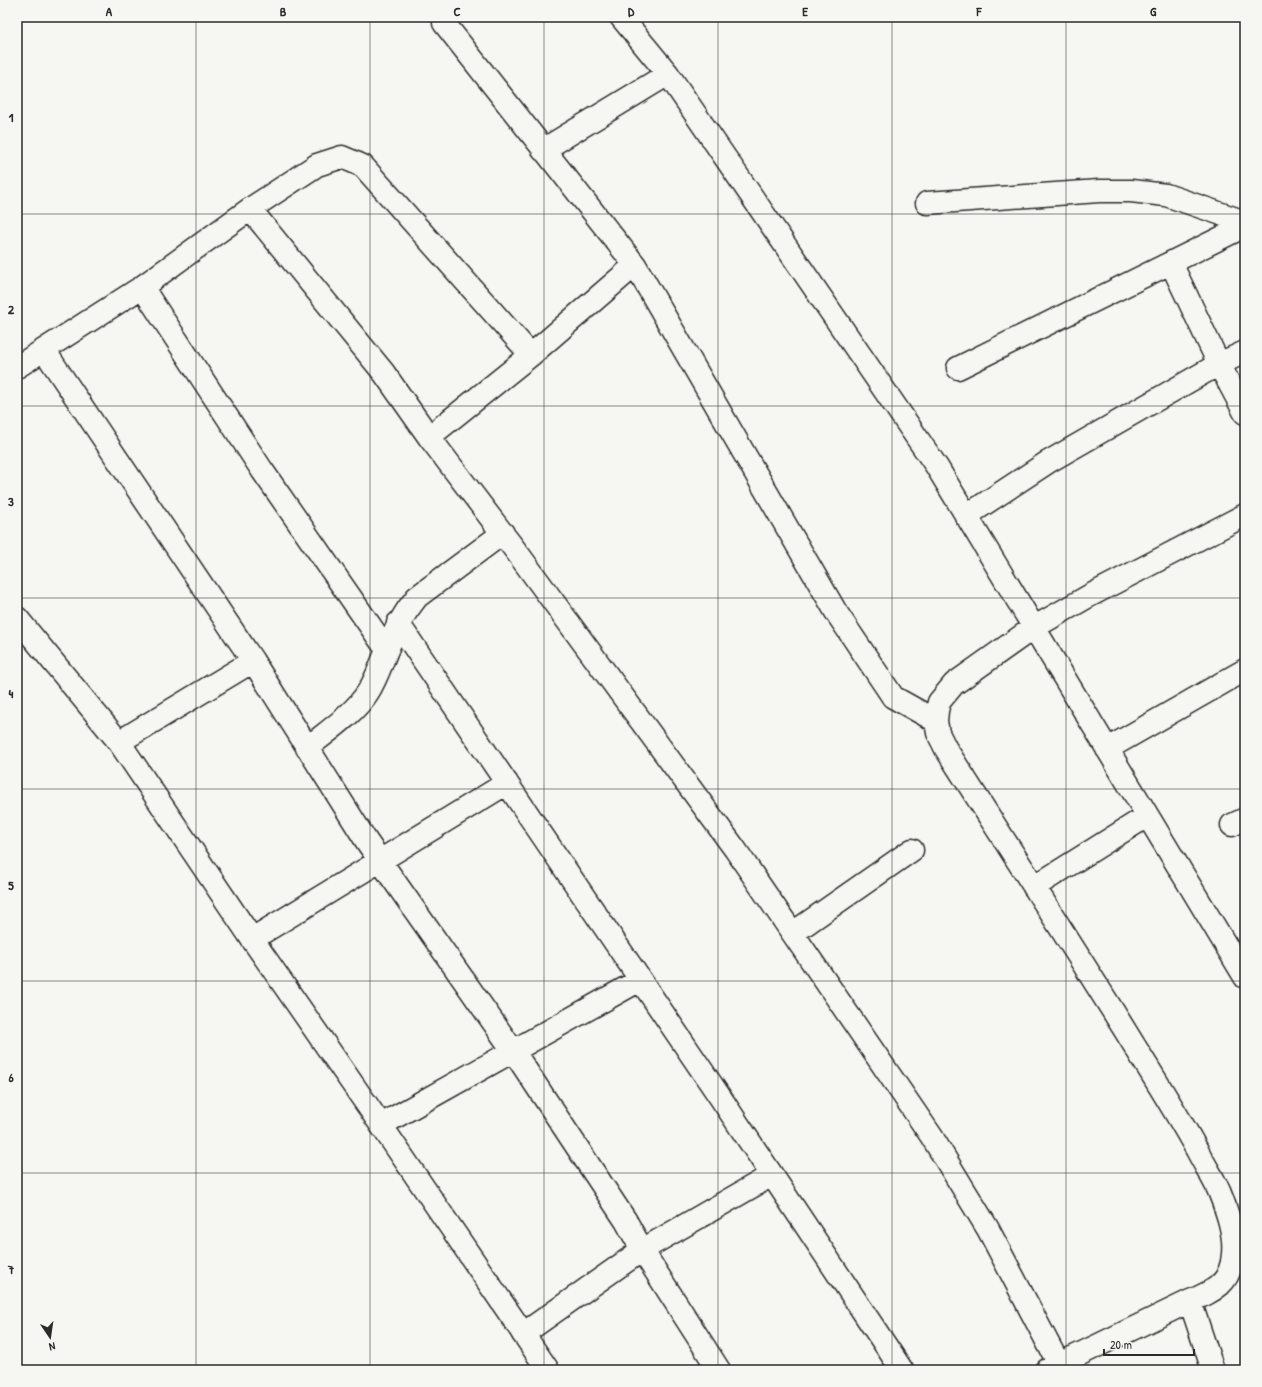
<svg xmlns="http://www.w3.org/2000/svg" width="1262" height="1387" font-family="'Patrick Hand',sans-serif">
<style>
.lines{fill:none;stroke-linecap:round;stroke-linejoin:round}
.minor-casing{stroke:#2b2b2b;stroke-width:25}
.tertiary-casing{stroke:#2b2b2b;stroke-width:25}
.minor{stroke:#f6f6f2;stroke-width:22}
.tertiary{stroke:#f6f6f2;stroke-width:22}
.grid{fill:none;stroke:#2b2b2b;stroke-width:1;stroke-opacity:0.55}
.neatline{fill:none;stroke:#2b2b2b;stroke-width:1.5}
.grid-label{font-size:13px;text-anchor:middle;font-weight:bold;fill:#2b2b2b}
</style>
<rect width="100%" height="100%" fill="#f6f6f2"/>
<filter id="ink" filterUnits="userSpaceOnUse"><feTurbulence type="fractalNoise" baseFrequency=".025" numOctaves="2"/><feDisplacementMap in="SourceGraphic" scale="8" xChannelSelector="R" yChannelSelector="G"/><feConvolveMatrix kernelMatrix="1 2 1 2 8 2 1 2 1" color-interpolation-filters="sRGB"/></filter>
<g filter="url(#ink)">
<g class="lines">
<defs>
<path id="minor" d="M621,17L668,74L937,467L1245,977
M444,23L635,265L836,612L893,697L936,721
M543,150L668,74
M927,203L1099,191H1131L1166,195L1245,222
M250,209L384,373L429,437L519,555L735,849L932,1137L988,1229L1062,1370
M1171,263L1219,364L1245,413
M142,287L262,470L387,650
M44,350L253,661L367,842L514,1052L626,1221L642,1250L719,1370
M17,367L142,287L250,209L317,165L342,157L363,166L531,355
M958,368L1245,226
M429,437L531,355L635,265
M966,516L1048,462L1219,364L1245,352
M398,623L720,1097L902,1370
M119,742L253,661
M307,748C328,731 354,714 368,692C377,678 381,664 387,650C394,630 404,613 417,597L503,533
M1107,749L1245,670
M1232,825L1245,819
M1034,887L1147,816
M793,933L912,850
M252,939L507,783
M381,1125L640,980
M1190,1301L1213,1370
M523,1334L642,1250L772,1175
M1047,1370L1190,1301C1214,1291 1231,1284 1233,1254C1235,1233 1227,1211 1219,1191C1213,1177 1204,1164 1197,1150C1175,1110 1150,1071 1126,1032C1067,937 1006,843 946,749L938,733L936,721L937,711L939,702L954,684L1033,628L1089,596L1245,515"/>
<path id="tertiary" d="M17,618L119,742L252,939L381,1125L548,1370"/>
</defs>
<use href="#minor" class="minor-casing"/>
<use href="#tertiary" class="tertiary-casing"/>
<use href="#minor" class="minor"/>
<use href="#tertiary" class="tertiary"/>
</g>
</g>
<path class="grid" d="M196,17V1370M370,17V1370M544,17V1370M718,17V1370M892,17V1370M1066,17V1370M17,214H1245M17,406H1245M17,598H1245M17,789H1245M17,981H1245M17,1173H1245"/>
<rect width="1262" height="1387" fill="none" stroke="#f6f6f2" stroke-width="44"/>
<g transform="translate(50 1337) rotate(167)" stroke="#f6f6f2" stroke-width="3" paint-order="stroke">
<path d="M0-3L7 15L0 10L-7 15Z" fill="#2b2b2b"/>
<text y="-6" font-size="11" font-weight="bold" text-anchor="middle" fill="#2b2b2b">N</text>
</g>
<path d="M1104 1349v6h90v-6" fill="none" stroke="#2b2b2b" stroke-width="2"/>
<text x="1110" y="1349" font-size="12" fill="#2b2b2b" stroke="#f6f6f2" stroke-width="3" paint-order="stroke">20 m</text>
<rect x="22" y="22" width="1218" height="1343" class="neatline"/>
<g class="grid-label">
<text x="109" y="16">A</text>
<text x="283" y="16">B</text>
<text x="457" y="16">C</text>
<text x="631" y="16">D</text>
<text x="805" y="16">E</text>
<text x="979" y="16">F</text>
<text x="1153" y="16">G</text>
<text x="11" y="122">1</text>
<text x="11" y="314">2</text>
<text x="11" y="506">3</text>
<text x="11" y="698">4</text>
<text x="11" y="890">5</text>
<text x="11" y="1082">6</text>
<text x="11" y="1274">7</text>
</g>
</svg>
